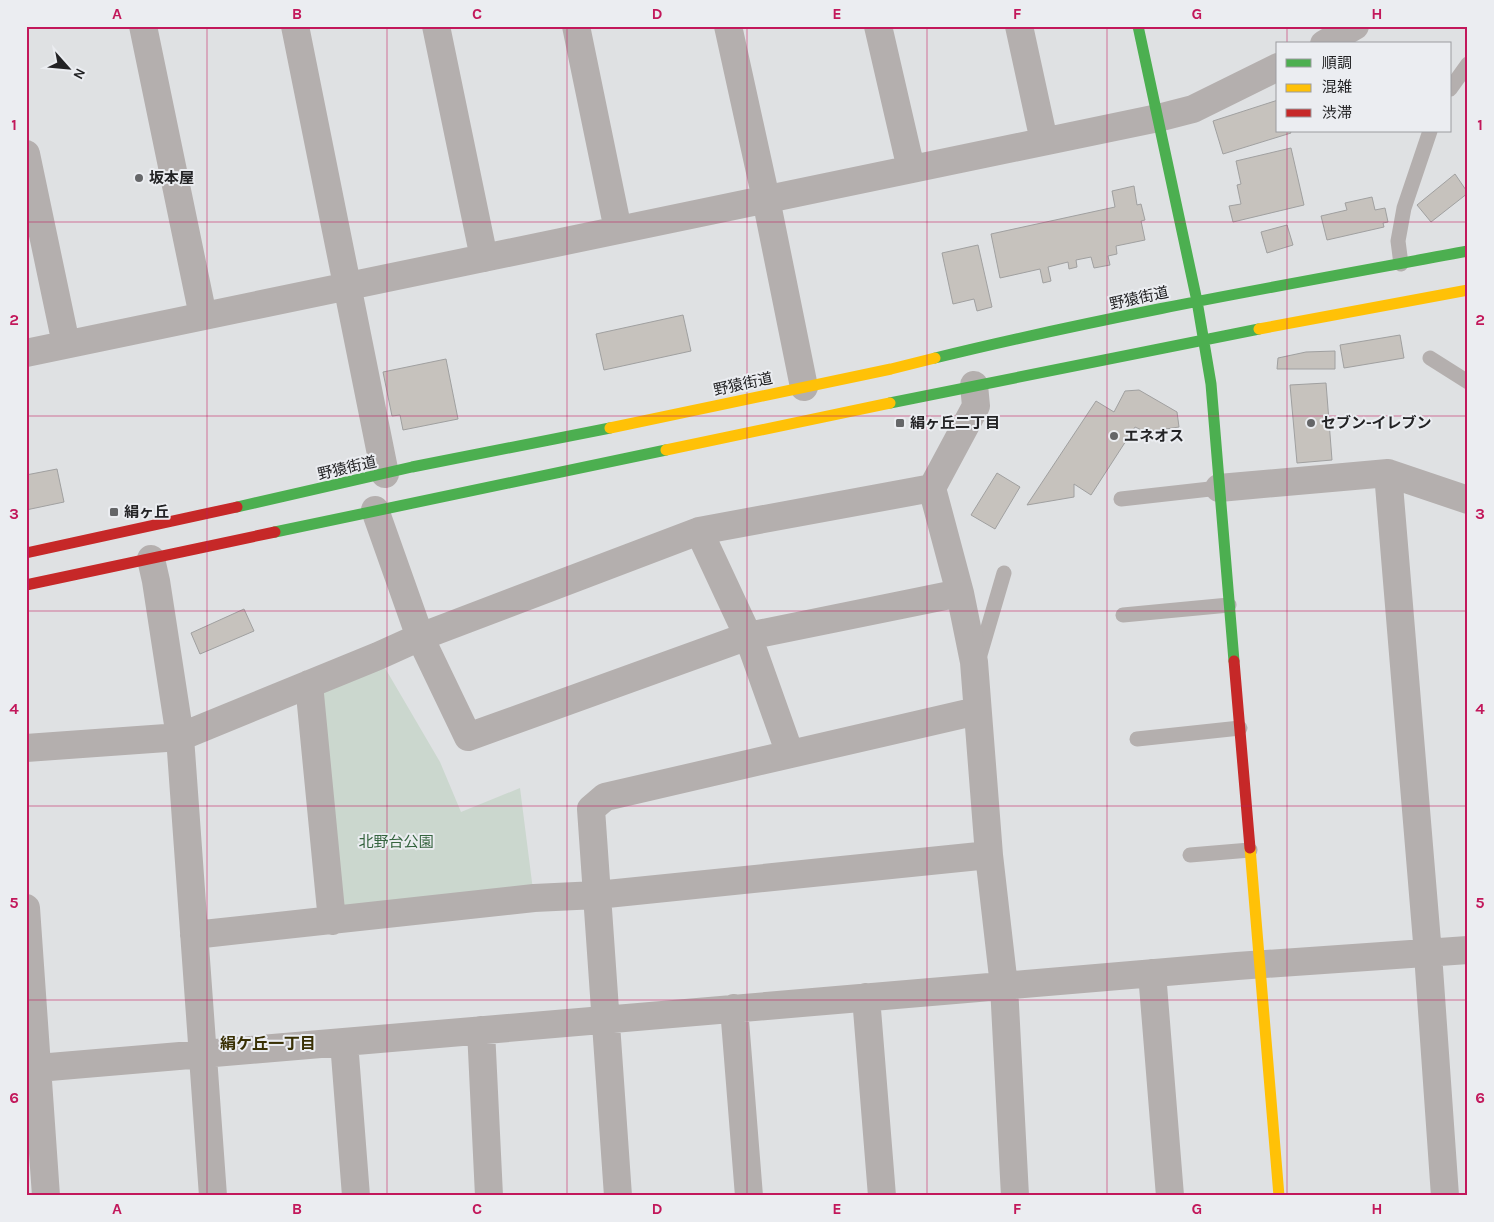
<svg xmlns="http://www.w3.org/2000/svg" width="1494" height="1222" font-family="Karla,'Noto Sans JP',sans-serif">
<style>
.green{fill:#cbd7ce}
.building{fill:#c6c2bd;stroke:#a0a0a0}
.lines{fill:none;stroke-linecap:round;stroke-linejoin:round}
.lane{stroke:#b4afae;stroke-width:15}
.street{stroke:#b4afae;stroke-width:28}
.fast{stroke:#4caf50;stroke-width:11}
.slow{stroke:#ffc107;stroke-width:11}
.jam{stroke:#c62828;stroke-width:11}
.grid{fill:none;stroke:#c2185b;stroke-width:1;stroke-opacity:0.55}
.poi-dot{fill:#656668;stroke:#ebedf1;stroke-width:2}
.labels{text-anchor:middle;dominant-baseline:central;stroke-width:4;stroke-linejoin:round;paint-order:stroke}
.poi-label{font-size:15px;font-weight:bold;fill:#232325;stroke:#ebedf1;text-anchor:start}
.street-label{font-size:15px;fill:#232325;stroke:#ebedf1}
.park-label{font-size:15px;fill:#35643f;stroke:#ebedf1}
.neighbourhood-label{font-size:16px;font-weight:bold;fill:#393004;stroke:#ebedf1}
.neatline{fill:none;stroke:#c2185b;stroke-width:2}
.grid-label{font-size:16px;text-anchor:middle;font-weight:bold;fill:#c2185b}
</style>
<rect width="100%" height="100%" fill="#dfe1e3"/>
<path class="green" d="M378,656L440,762L461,812L520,788L534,898L332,921L309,684Z"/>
<path class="building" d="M1278,100V131H1290L1291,133L1223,154L1213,121Z
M1291,148L1304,205L1233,222L1229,206L1241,204L1237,185L1241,184L1236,161Z
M1455,174L1468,193L1431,222L1417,205Z
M1134,186L1137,205L1141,204L1145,220L1141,221L1145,240L1116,246L1117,254L1108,256L1110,265L1094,268L1091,257L1076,260L1077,267L1069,269L1068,262L1048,267L1051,281L1043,283L1040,269L1000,278L991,234L1115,207L1112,191Z
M1372,197L1375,210L1385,208L1388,222L1383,223L1384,227L1327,240L1321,216L1347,210L1345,203Z
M1287,225L1293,245L1267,253L1261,232Z
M978,245L992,307L977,311L974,299L953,304L942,253Z
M683,315L691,351L604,370L596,334Z
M1400,335L1404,358L1344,368L1340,345Z
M1335,351V369H1277L1278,358L1306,352Z
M446,359L458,419L403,430L400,415L392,416L383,372Z
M1326,383L1332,460L1297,463L1290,385Z
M1139,390L1177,412L1179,427L1146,432L1135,427L1091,495L1074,484V497L1027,505L1096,401L1114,412L1125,391Z
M57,469L64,502L26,510V475Z
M997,473L1020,487L995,529L971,515Z
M244,609L254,631L200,654L191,633Z"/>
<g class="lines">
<path class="lane" d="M1450,89L1468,64
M1401,264L1398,241L1404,208L1430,131
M1430,358L1468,382
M1121,499L1219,488
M1123,615L1229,605
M976,659L980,655L1004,573
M1137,739L1240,728
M1190,855L1250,850"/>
<path class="street" d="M143,26L203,316
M295,26L385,474
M436,26L484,258
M576,26L618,230
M728,26L766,199L804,387
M878,26L911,169
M1019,26L1044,141
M1324,44L1355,26
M26,154L66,344
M26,353L1158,118L1193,109L1278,67
M1388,473L1428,954L1445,1196
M1219,488L1388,473L1468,500
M375,510L420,637L468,737L748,636L960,593L932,488
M699,531L748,636L790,754
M151,559L156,581L180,737L213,1196
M960,593L974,662L989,855L1004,986L1015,1196
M309,684L332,921
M26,748L180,737L378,656L420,637L699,531L932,488L976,406L974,385
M26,908L46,1196
M194,935L534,898L597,895L989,855
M1152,973L1170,1196
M866,997L882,1196
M734,1008L749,1196
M481,1030L489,1196
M344,1042L356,1196
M26,1069L1237,966L1468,950
M618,1196L591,809L605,797L977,711"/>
<path class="fast" d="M1138,26L1197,301L1211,384L1234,661
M935,358C1111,315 1290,284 1468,251
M890,403L1259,329
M237,507L412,467L610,428
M275,532L666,450"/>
<path class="slow" d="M1259,329L1468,290
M610,428L891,369L935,358
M666,450L890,403
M1250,848L1279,1196"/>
<path class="jam" d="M26,553L237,507
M26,585L275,532
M1234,661L1250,848"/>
</g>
<path class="grid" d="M207,26V1196M387,26V1196M567,26V1196M747,26V1196M927,26V1196M1107,26V1196M1287,26V44M1287,131V1196M26,222H1468M26,416H1468M26,611H1468M26,806H1468M26,1000H1468"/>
<g class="poi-dot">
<circle cx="139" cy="178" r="5"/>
<rect x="895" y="418" width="10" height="10" rx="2.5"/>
<circle cx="1311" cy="423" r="5"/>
<circle cx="1114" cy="436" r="5"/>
<rect x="109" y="507" width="10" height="10" rx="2.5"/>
</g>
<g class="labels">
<g class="poi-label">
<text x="149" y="178">坂本屋</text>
<text x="910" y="423">絹ヶ丘二丁目</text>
<text x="1321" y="423">セブン-イレブン</text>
<text x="1124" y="436">エネオス</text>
<text x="124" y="512">絹ヶ丘</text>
</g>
<g class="street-label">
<text transform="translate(1139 298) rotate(-12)">野猿街道</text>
<text transform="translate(743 384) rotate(-12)">野猿街道</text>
<text transform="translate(347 468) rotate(-13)">野猿街道</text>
</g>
<g class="park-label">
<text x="396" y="842">北野台公園</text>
</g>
<g class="neighbourhood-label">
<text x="268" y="1043">絹ケ丘一丁目</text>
</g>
</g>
<rect width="1494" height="1222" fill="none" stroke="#ebedf1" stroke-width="55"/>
<rect x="1276" y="42" width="175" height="90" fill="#ebedf1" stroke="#9b9c9f"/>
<rect x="1286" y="59" width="25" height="8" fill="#4caf50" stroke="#9b9c9f"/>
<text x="1322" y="68" font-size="15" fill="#232325">順調</text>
<rect x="1286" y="84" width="25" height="8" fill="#ffc107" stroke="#9b9c9f"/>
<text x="1322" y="92" font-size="15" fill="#232325">混雑</text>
<rect x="1286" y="109" width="25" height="8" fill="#c62828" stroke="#9b9c9f"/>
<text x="1322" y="118" font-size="15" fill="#232325">渋滞</text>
<g transform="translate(68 68) rotate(117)" stroke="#ebedf1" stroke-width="4" paint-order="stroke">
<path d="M0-4L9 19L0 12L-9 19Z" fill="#232325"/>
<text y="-8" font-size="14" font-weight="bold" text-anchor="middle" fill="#232325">N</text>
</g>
<rect x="28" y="28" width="1438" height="1166" class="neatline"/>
<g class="grid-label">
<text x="117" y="19">A</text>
<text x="297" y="19">B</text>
<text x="477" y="19">C</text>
<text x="657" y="19">D</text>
<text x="837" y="19">E</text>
<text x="1017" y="19">F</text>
<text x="1197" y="19">G</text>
<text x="1377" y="19">H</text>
<text x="14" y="130">1</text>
<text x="1480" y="130">1</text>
<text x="14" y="325">2</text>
<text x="1480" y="325">2</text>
<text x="14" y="519">3</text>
<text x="1480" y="519">3</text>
<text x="14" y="714">4</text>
<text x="1480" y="714">4</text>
<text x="14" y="908">5</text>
<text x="1480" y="908">5</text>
<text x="14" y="1103">6</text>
<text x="1480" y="1103">6</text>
<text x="117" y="1214">A</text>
<text x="297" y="1214">B</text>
<text x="477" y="1214">C</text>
<text x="657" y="1214">D</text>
<text x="837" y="1214">E</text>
<text x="1017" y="1214">F</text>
<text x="1197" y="1214">G</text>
<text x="1377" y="1214">H</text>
</g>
</svg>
